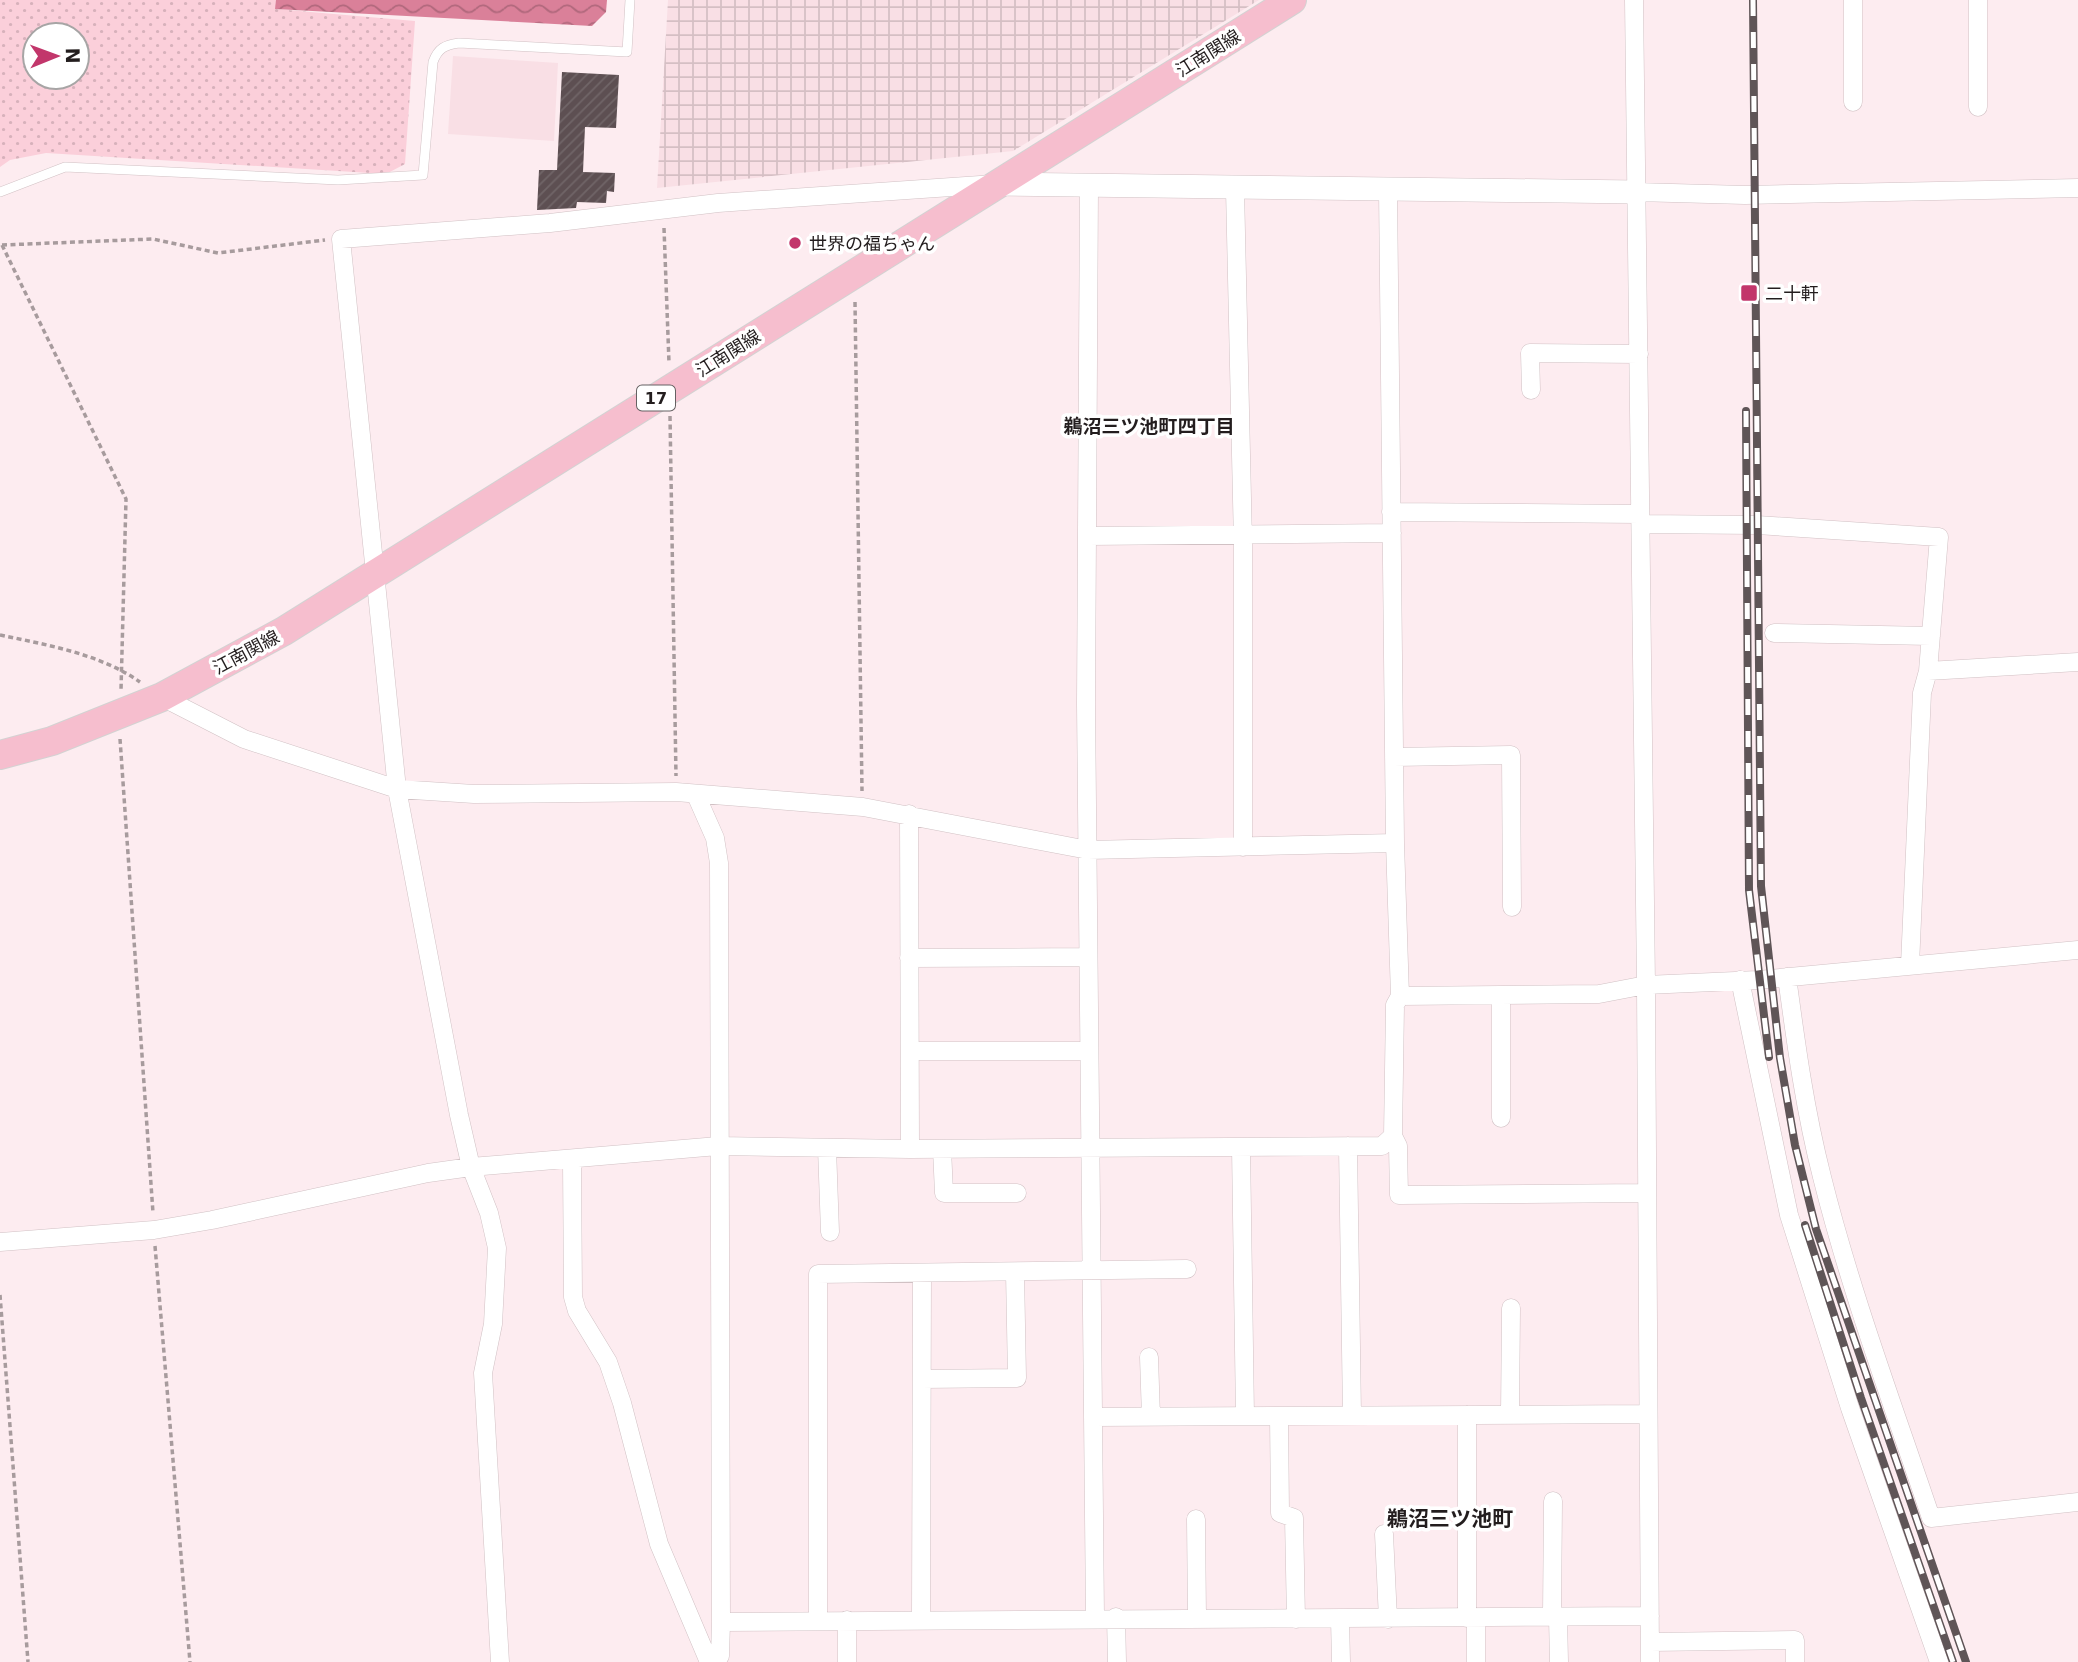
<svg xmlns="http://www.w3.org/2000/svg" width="2078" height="1662" font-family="'DejaVu Sans','Noto Sans JP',sans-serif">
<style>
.built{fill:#f9dfe5}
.industrial{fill:url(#industrial-grid)}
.grass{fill:url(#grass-dots);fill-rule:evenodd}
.water{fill:url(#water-waves)}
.building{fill:url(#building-hatch)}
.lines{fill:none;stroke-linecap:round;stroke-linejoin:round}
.service-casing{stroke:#d1c1c4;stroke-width:10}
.minor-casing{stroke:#d1c1c4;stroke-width:19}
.tertiary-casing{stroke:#d1c1c4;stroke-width:24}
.primary-casing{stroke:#d3d2d2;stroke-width:30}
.path{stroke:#a79b9d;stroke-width:3.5;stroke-dasharray:5 3.5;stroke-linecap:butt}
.service{stroke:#fff;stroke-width:9}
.minor{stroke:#fff;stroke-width:18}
.tertiary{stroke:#fff;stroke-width:23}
.primary{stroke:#f6bece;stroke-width:28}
.rail-casing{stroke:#5f5557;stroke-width:8}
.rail{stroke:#fff;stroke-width:5;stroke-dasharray:16;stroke-linecap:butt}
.poi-dot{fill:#c2366b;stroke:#fff;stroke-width:2.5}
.labels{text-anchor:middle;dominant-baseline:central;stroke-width:7;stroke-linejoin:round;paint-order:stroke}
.shield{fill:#fff;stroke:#656162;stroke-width:2}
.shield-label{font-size:16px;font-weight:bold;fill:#231d1e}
.street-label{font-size:18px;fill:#231d1e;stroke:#fff}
.poi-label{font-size:18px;fill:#231d1e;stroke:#fff;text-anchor:start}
.neighbourhood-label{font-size:19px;font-weight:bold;fill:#231d1e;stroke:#fff}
.quarter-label{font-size:21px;font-weight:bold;fill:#231d1e;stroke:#fff}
</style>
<defs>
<pattern id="industrial-grid" width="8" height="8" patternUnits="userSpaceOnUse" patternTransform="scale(1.75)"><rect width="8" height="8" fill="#f9dfe5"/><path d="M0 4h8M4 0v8" fill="none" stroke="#d5bfc4"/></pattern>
<pattern id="grass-dots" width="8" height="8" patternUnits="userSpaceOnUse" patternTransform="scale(1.75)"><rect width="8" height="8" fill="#fbcfda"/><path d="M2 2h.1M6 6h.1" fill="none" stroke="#d7b1bb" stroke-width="1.8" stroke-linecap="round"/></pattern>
<pattern id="water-waves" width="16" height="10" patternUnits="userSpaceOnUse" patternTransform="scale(1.75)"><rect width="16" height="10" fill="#da8099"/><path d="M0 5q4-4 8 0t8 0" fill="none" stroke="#b0687c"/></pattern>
<pattern id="building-hatch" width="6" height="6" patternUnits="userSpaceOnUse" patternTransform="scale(1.75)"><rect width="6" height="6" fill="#5d4f52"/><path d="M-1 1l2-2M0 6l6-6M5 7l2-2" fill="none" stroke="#706567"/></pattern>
</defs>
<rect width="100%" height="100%" fill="#fdecf0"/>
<path class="built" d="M453,56L558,63L554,141L448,134Z"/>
<path class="industrial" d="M668,0H1259L1013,151L657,188Z"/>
<path class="grass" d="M0,0H276V9L415,21L405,164L386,174L46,153L10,160L0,167ZM35,35H77V77H35Z"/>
<path class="water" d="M276,0H607L606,12L592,26L275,9Z"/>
<path class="building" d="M562,72L619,75L616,128L585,127L583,172L615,173L614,192L607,191L606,203L577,202L576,208L537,210L539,170H557Z"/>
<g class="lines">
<defs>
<path id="service" d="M0,192L65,167L338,180L423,175L433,62C438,48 445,45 459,43L627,52L630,0"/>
<path id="minor" d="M1634,0L1646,985L1650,1662
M1978,0V107
M1853,102V0
M1089,186L1086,704L1095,1617
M1235,189L1243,543V847
M1636,192L1745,195L2078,188
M1531,390L1530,353L1639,354
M1391,512L1640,514
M1641,524L1757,525L1939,537L1928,671L1922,693L1910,965
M1088,536L1392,533
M1774,633L1931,636
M1928,671L2078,662
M162,697L244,739L397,789L474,794L676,792L863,807L1088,850L1395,843
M1394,757L1511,755L1512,907
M696,795L715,838L719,863L721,1622L720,1656L712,1662
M909,814L910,1149
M909,958L1088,957
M1787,977C1796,1044 1805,1111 1822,1177C1851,1293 1893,1405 1931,1518L2078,1502
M1740,980L1789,1215L1850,1408L1939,1662
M1400,996L1599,994L1646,985L1758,980L2078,950
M910,1051H1089
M1501,1118V995
M1393,1136L1398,1146L1399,1195L1647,1193
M1348,1146L1352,1415
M1241,1147L1245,1416
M827,1148L830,1232
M942,1149L944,1193H1017
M572,1161L573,1297L577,1311L608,1362L622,1403L659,1544L709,1662
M0,1242L154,1230L212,1220L428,1173L471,1167L718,1146L910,1149L1382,1146L1393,1136L1395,1005L1400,996L1395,843L1388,189
M1149,1357L1151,1417
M922,1379L1017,1378L1015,1272
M1467,1415V1618
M1510,1415L1511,1308
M1279,1416L1280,1513L1294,1518L1296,1619
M1093,1417L1648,1414
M1196,1519L1197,1618
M1384,1534L1388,1619
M1116,1617L1117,1662
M1552,1617L1553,1501
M1558,1617L1559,1662
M921,1619L922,1273
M1340,1619L1341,1662
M818,1620V1274L1187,1269
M721,1622L1650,1616
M1650,1642L1795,1640V1662
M500,1662L483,1373L493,1324L497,1248L489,1213L471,1167L459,1115L397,789L341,239L550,223L718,203L995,184
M847,1662V1620
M1476,1662V1618"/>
<path id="tertiary" d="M995,184L1636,192"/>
<path id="primary" d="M0,755L52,741L162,697L284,631L1292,0"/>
</defs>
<use href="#service" class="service-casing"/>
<use href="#minor" class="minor-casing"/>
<use href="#tertiary" class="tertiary-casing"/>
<use href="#primary" class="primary-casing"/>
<path class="path" d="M664,228L669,363
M2,245L126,499L121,690
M2,245L153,239L218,253L325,240
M855,302L862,791
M670,416L676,776
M0,635C48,645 100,654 140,682
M120,739L153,1213
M155,1246L190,1662
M0,1295L28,1662"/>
<use href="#service" class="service"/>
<use href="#minor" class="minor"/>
<use href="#tertiary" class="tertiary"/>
<use href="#primary" class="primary"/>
<defs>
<path id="rail" d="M1753,0L1761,886L1780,1058L1795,1145L1816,1229L1966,1662
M1746,411L1749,890L1769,1057
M1805,1225L1861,1398L1953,1662"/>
</defs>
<use href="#rail" class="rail-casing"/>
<use href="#rail" class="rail"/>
</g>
<g class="poi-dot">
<circle cx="795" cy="243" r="7"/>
<rect x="1740" y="284" width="18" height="18" rx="3.5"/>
</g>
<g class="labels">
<rect class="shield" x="637" y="385.5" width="38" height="25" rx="5"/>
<g class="shield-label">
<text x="656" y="398">17</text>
</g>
<g class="street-label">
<text transform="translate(1208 53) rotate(-32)">江南関線</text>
<text transform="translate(728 353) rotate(-32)">江南関線</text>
<text transform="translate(246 652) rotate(-28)">江南関線</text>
</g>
<g class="poi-label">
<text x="809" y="243">世界の福ちゃん</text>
<text x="1765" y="293">二十軒</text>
</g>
<g class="neighbourhood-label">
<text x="1149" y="426">鵜沼三ツ池町四丁目</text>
</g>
<g class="quarter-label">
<text x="1450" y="1519">鵜沼三ツ池町</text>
</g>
</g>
<g transform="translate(56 56) rotate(89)"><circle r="33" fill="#ffffff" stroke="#a7a5a5" stroke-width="2"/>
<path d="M0-5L12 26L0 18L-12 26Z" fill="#c2366b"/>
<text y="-10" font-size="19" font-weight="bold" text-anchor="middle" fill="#231d1e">N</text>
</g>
</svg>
